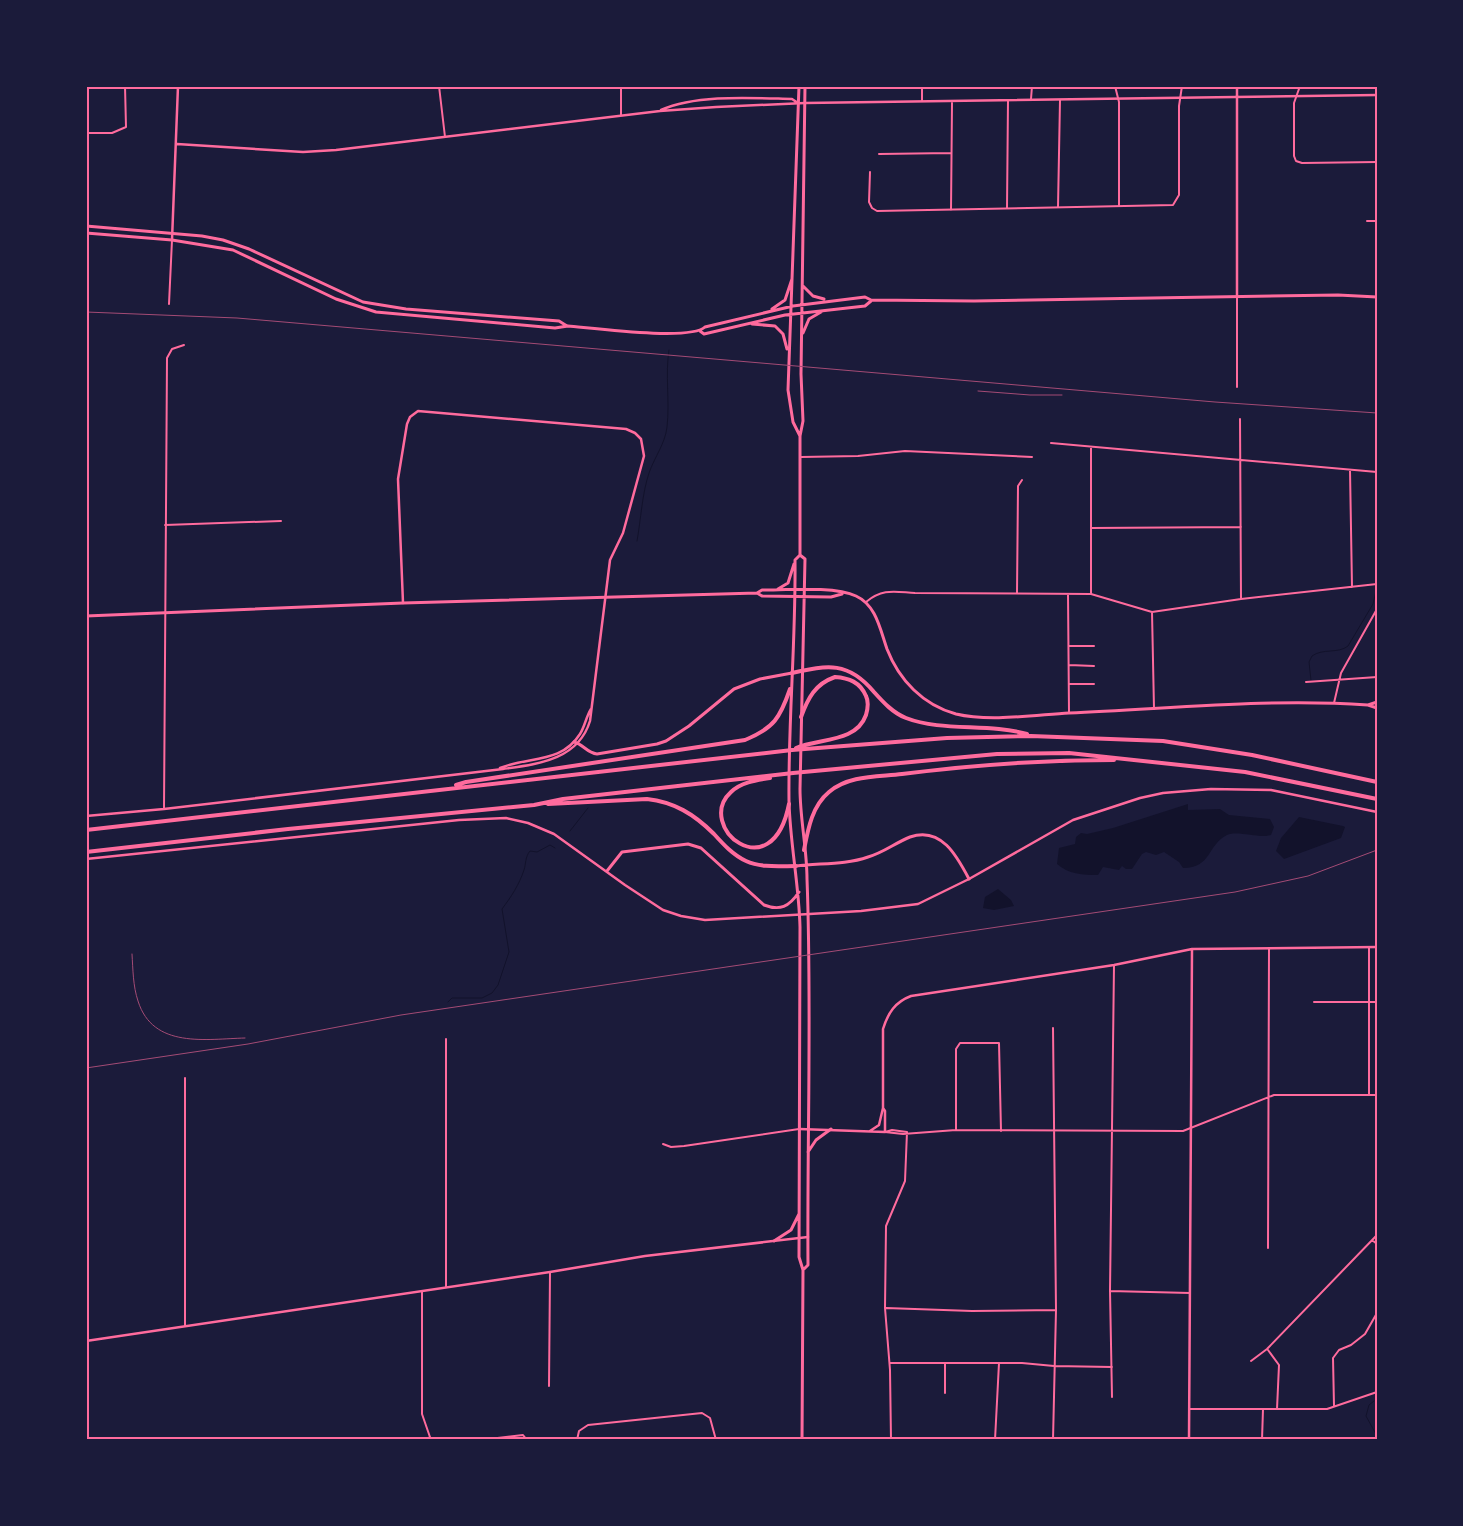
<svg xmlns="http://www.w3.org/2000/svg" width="1463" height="1526" font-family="Rubik,sans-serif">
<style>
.water{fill:#12122b}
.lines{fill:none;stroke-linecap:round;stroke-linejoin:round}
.stream{stroke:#12122b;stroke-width:1}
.minor{stroke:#ff6b9d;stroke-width:2}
.tertiary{stroke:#ff6b9d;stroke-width:2.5}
.secondary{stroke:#ff6b9d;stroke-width:3}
.motorway{stroke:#ff6b9d;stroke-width:4}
.rail{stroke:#a44b75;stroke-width:1}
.neatline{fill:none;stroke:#ff6b9d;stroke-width:2}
</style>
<rect width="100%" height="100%" fill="#1b1b3a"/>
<path class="water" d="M1188,804V810L1220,809L1229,815L1270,819L1274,827L1271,835L1266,836C1255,837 1237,831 1227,835C1207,845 1212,868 1183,868L1179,862L1164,852L1156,855L1146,852L1142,854L1132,869H1126L1122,866L1119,870L1103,867L1098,875C1083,875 1068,874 1057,864L1059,848L1075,844L1076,837L1081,833L1087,834L1113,828Z
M1299,817L1343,826L1345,827L1341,838L1284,859L1276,851L1281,838Z
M998,889L1011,900L1014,906L994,910L983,908L985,897Z"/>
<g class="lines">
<path class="stream" d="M637,541C641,519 642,494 649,473C655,456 665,444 667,427C670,401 665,375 669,350
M1376,579L1377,553
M1311,680L1309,662L1312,656C1323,648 1338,654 1348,646L1373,604L1376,591
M570,831L588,808
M448,1002L452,998H482L492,993L498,985L509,952L502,909C511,897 519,885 524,870C526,864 525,857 530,851L537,852L550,845L555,848
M1374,1401L1369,1405L1366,1416L1377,1436"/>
<path class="minor" d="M439,86L445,137
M1115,86L1119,102V206
M1300,86L1294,103V156L1296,161L1302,163L1377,162
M1031,99L1032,86
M922,101V86
M621,115V86
M86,133H112L126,127L125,86
M879,154L951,153
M870,172L869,202L872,208L877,211L1173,205L1179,195V106L1182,86
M1058,207L1060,100
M1007,208L1008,100
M951,210L952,103
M1367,221H1377
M169,304L172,240
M1237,387V297
M1240,419L1241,599
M1051,443L1377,472
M801,457L858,456L905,451L1032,457
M1350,470L1352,587
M165,525L281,521
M1091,528L1241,527
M1017,593L1018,486L1022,480
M1091,593V448
M1068,594L1069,713
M866,602C883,588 895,592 915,593L1091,594L1152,612L1241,599L1377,584
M1152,612L1154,709
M1069,646H1094
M1069,665L1094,666
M1306,682L1377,677
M1069,684H1094
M1334,703L1341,673L1377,609
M164,809L167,358L172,349L184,345
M1314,1002H1377
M1053,1028L1056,1310L1053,1440
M446,1039V1287
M185,1078V1326
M1369,1095V948
M956,1130V1049L960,1043H999L1001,1131
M885,1132L903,1134L956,1130L1183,1131L1274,1095H1377
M885,1132L892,1130L907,1132
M663,1144L671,1147L684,1146L799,1129
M1372,1240L1377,1244
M1268,1248L1269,948
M422,1291V1414L431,1440
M1110,1291L1190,1293
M886,1308L972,1311L1056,1310
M1268,1350L1279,1365L1277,1409
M1251,1361L1267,1349L1377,1235
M890,1363H1022L1054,1366L1112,1367
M549,1386L550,1272
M945,1393V1363
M1112,1397L1110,1291L1114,965
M1334,1406L1333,1358L1339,1350L1351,1345L1365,1334L1377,1313
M1189,1409H1327L1377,1392
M489,1439L523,1435L527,1440
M425,1440L430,1437
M577,1440L579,1431L588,1425L702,1413L710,1418L716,1440
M891,1440L890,1370L885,1308L886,1226L905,1181L907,1132
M995,1440L999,1363
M1262,1440L1263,1409"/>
<path class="tertiary" d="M661,110C697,94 753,98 792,99L798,103
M177,144L303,152L336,150L660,111L716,107L805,103L1377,95
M172,240L178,86
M1237,297V86
M500,768C529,756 561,764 580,734C585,726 586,717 591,709
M86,816L164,809L503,769C538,764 578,760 590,721L610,560L623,533L644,456L641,439L635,433L626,429L418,411L410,417L407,424L398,479L403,603
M86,859L459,820L506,818L528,823L554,834L625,885L663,910L681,916L705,920L861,911L918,904L969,879L1073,820L1140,798L1163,793L1211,789L1271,790L1377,812
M799,1129L885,1132V1111L883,1108
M870,1131L879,1125L883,1108V1029C888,1013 895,1002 911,996L1114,965L1192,949L1377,947
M86,1341L550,1272L645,1256L808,1237
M1189,1440L1192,949"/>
<path class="secondary" d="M799,86L788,390L793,422L800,436
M86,226L202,236L223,240L249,249L363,302L406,309L559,321L567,326
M86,233L172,240L233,250L336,299L376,312L555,328L568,326C592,328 690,341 705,327L793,306L865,297L871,300L974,301L1338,295L1377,297
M803,286L813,296L824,299
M772,309L785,300L792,279
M752,324L775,326L783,334L787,349
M700,331L704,334L785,315L865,306L871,301
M803,333L809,319L821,312
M800,555L805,559L800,789C800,819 807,849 807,879C812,1008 807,1137 808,1265L803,1270
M778,589L788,583L794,564
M757,593L762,596L831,597L842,594
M86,616L403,603L757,593L762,590C786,590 835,586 856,596C876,605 880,629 887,649C899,680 923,705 956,714C989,722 1035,715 1069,713C1169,709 1268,698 1368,705L1377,702
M1368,705L1377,708
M574,742C583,744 587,753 597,754L657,744L666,741L689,726L734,689L760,679L792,673
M796,866C820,863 845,865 868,857C883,853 895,843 910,837C941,826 957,856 969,879
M607,871L622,852L688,844L701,848L764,905C780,911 789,907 799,892
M808,1152L816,1140L831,1129
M774,1241L791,1230L799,1214
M802,1440L803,1270L799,1257L800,927C799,885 790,843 789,801C788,721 796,641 795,560L800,555V436L803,421L801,374L805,86"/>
<path class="motorway" d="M792,673C828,665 848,661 874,692C883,702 893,713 906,718C942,732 988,723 1027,734
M796,748C819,738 856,743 866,715C868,708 869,702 866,696C860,682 849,678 835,677C815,684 808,698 801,717
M770,778C757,780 741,782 731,792C694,826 772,891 789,804
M456,785L466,782L745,740C774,728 780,718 790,689
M548,804L647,799C674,802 694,814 714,834C723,844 733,855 746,861C761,868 780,866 796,866
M86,830L792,750L947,738L1031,736L1163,741L1252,755L1377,782
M804,850C808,829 812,806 829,792C849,775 878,777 902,774C972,765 1043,760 1114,760
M86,852L288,829L534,805L563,799L793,773L997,754L1069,753L1245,772L1377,799"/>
<path class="rail" d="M86,312L237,318L1215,402L1377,413
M978,391L1030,395H1062
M132,954C133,970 133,986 138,1001C153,1049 206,1039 245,1038
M86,1068L248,1044L401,1015L1235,892L1308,876L1377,850"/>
</g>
<rect width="1463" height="1526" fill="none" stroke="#1b1b3a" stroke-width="175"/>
<rect x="88" y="88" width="1288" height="1350" class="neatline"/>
</svg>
